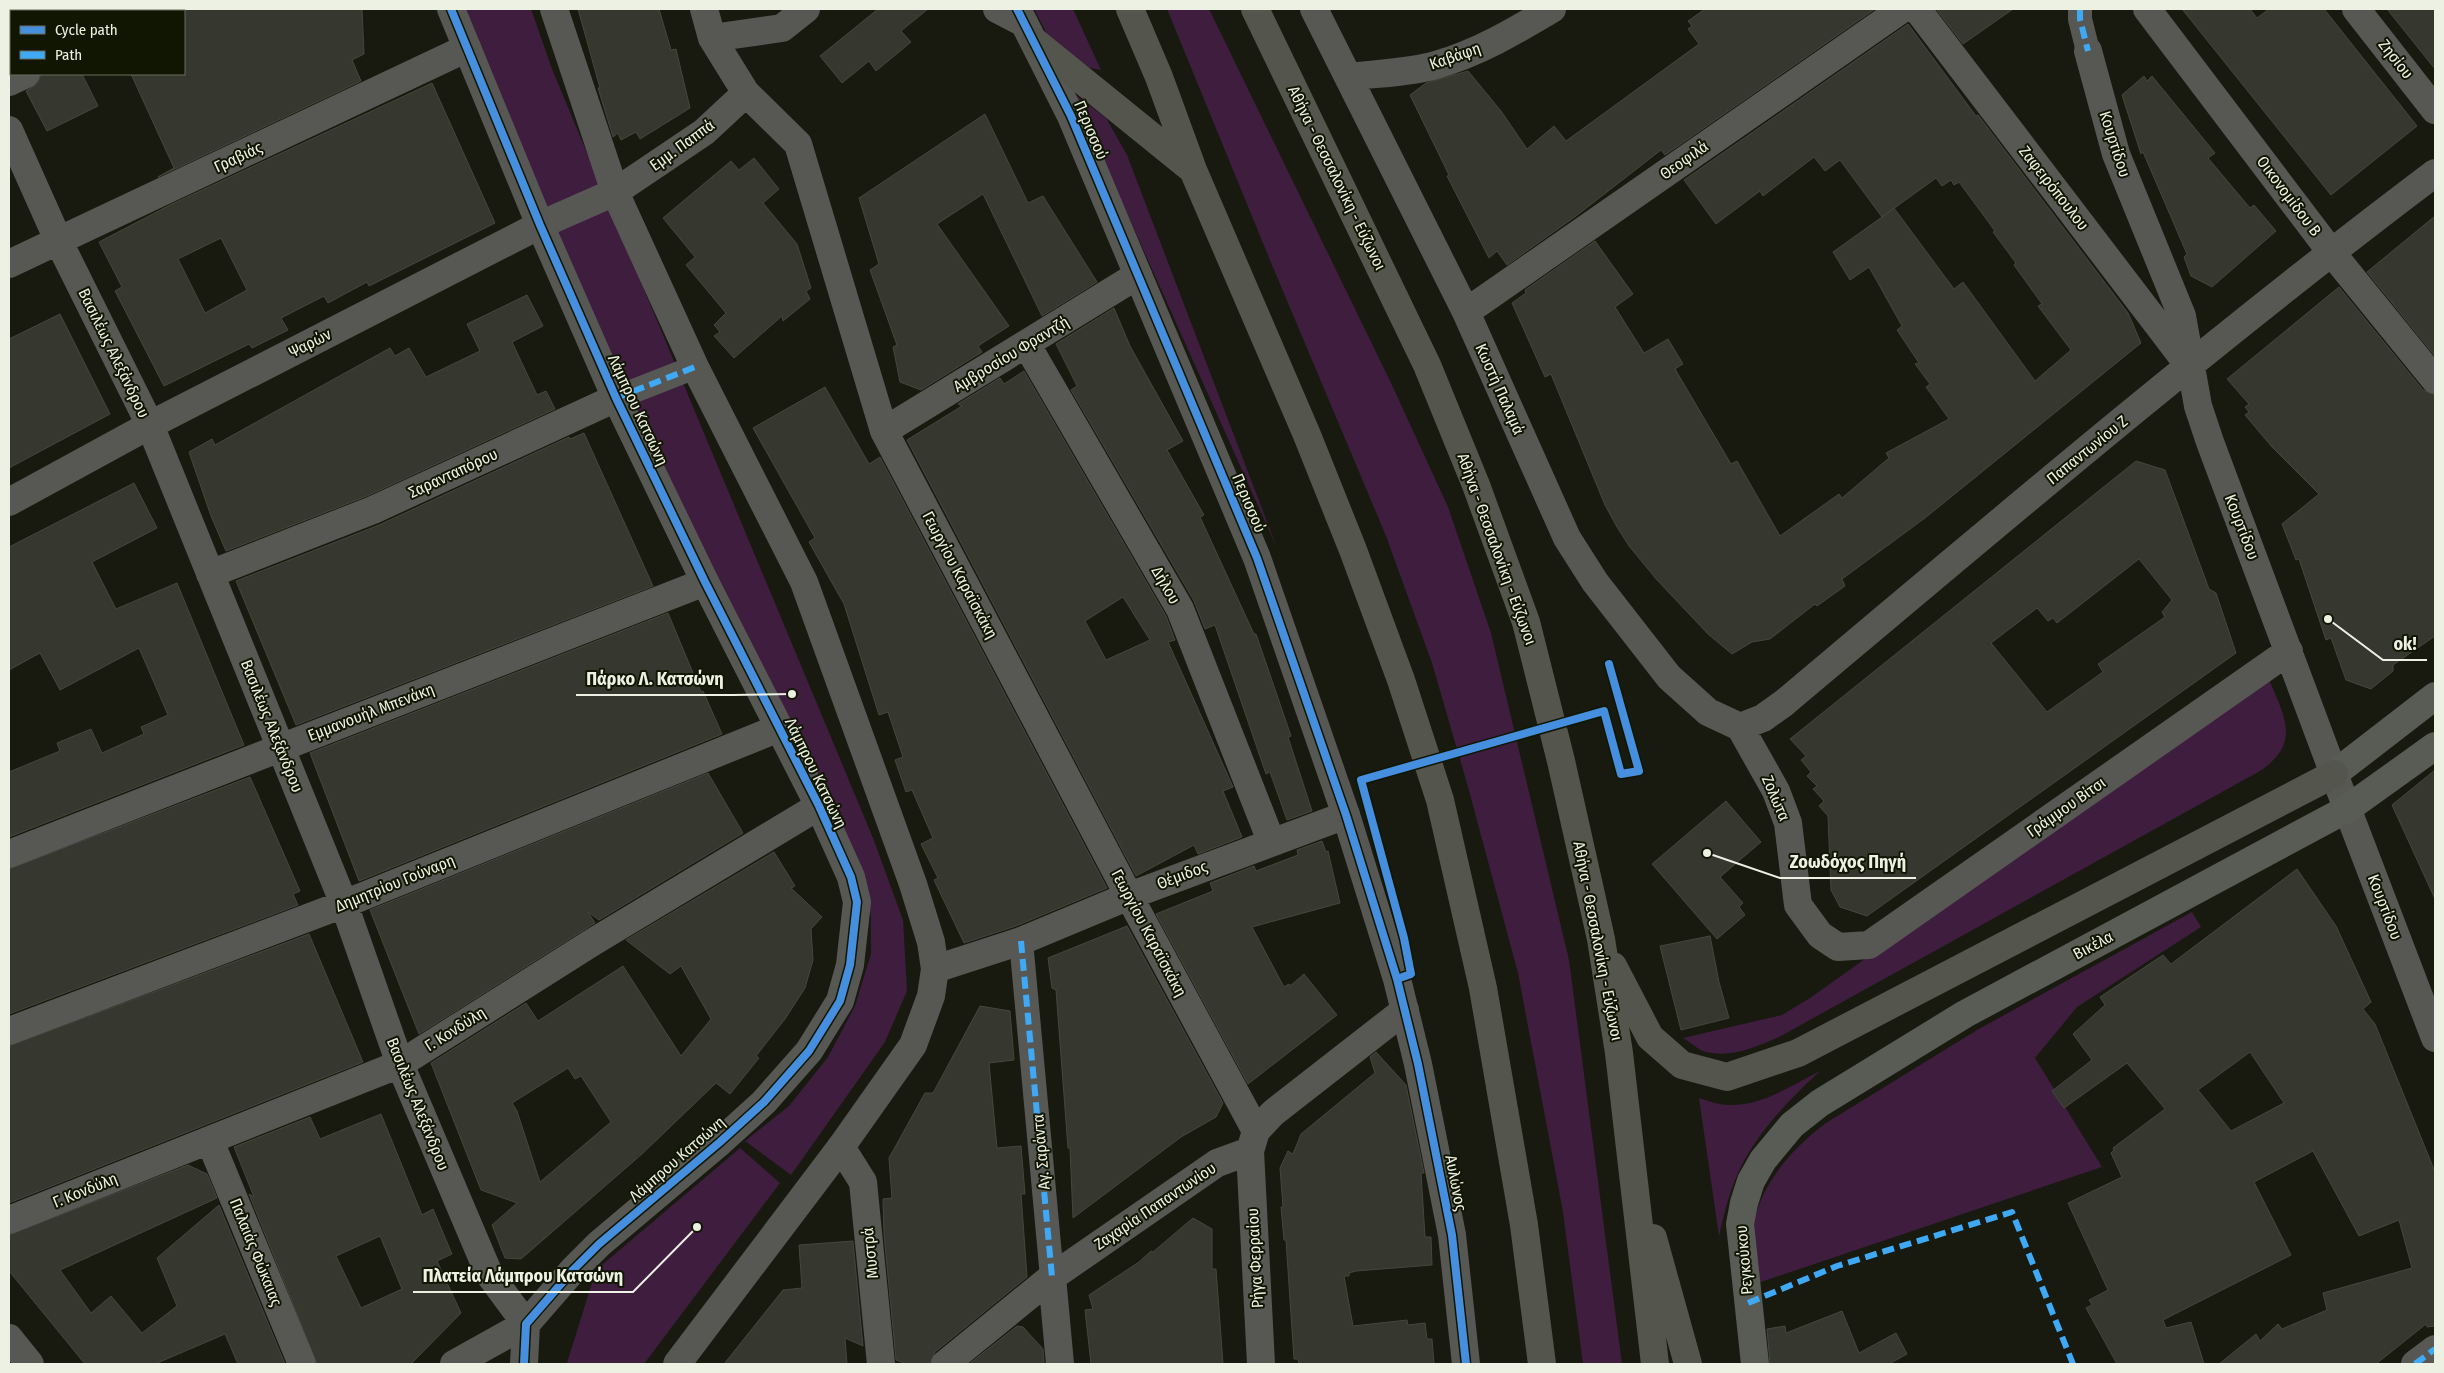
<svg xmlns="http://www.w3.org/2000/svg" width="2444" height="1373" font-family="'Fira Sans Condensed',sans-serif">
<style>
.green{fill:#3e1d3f}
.building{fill:#36382f;stroke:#45473d;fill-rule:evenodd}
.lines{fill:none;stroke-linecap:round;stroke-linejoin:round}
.pedestrian{stroke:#575854;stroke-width:24}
.minor{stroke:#575854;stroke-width:28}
.tertiary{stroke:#575854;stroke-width:28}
.secondary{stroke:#595b55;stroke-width:28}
.motorway{stroke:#54564d;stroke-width:28}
.quiet{stroke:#3fa9f5;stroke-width:6;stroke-dasharray:12 6;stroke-linecap:butt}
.cycleway-casing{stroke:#111603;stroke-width:11}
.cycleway{stroke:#468fdf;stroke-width:8}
.labels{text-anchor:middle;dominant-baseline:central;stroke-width:4;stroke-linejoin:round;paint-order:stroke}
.street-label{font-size:16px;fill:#edf1e3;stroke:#111603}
.leader{fill:none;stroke:#edf1e3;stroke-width:2}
.callout-dot{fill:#edf1e3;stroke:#111603;stroke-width:2}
.callout-label{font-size:18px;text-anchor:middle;font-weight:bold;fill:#edf1e3;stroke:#111603;stroke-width:4;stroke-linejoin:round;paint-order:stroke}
</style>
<rect width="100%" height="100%" fill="#181a0f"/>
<path class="green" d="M464,9H531L552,69L873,838L903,920L907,991L885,1042L791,1175L745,1141L789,1106L828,1057L855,1006L871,954V917L864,885L715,584L566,254Z
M1034,9H1073L1101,70L1090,68L1049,38Z
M1167,9H1209L1391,383L1448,507L1491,633L1569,960L1622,1364H1583L1563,1212L1518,973L1468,787L1432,663L1386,536L1272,265Z
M1073,93L1106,118L1127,155L1277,548Z
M2267,674C2282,714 2304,741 2260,771L1779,1037C1756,1047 1732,1058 1706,1052C1698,1050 1690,1042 1683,1038L1782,1015L1810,998Z
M2192,912L2201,927L2077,1007L2035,1058L2102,1167L1755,1284C1754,1266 1750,1238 1754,1221C1764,1180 1793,1148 1826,1123L1977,1030Z
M1820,1071C1789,1100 1756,1133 1738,1173C1729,1193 1724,1214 1719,1236L1699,1098C1708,1101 1719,1105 1729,1105C1762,1106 1792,1085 1820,1071Z
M740,1148L780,1183L644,1364L567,1363L596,1270Z"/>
<path class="building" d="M184,9H362L364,54L352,60L361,81L158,177L174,168L131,74H184Z
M578,9H659L671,50L676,49L690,108L640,139L636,132L621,140L618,133L613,137L598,88H600Z
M878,9H928L901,31L911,42L876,71L869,61L842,83L820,56Z
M1705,9H1875L1665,155L1661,150L1576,216L1507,265L1497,251L1489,258L1447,176L1449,175L1410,95L1426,83L1468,71L1501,111L1527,149L1554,126L1566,141L1699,44L1688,29L1692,26L1688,21Z
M1936,9H2013L1963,44Z
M2182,9H2250L2257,18L2269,9H2324L2417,126L2331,195Z
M2387,9H2435V69Z
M1908,24L1976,116L1978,115L2128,313L2141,343L1925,518L1842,579L1845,586L1817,606L1815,604L1770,639L1752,642L1732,654L1708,634L1657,580L1629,546L1617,527L1605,505L1551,374L1545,377L1512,303L1526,293L1525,290L1595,241L1633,294L1615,307L1644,353L1668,339L1683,364L1675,369L1731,464L1737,461L1780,536L1839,494L1842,498L1889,458L1886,453L1949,419L1926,387L1930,384L1915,364L1919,363L1897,330L1902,326L1869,267L1850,280L1833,252L1882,217L1840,160L1825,171L1814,157L1763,196L1760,191L1716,224L1684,180ZM1936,178L1942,186L1951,180L1954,185L1959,182L1995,231L1993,232L2016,263L2014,265L2042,304L2038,306L2071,350L2035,381L1963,282L1954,289L1894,208L1882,217Z
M41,74H82L98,106L47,131L26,91L38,83Z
M2144,76L2147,81L2152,76L2215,153L2208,158L2250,208L2254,205L2276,231L2212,287L2191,276L2184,257L2187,254L2143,152L2141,154L2122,95Z
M432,83L495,223L369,286L367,282L328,303L324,296L281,318L288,330L252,348L249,344L164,386L115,291L122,287L99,242L170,205ZM221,238L247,290L205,313L178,259Z
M985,114L1028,203L1043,196L1097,282L1042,316L983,194L937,224L1009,326L978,346L982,352L921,390L900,382L893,347L897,345L870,270L879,264L859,198Z
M754,158L779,189L763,203L797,244L811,288L806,291L810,299L783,321L782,316L734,358L714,336L720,332L714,325L726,313L686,265L695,257L663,218L731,161L739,170Z
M2435,216V356L2367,272Z
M2339,287L2423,390L2435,395V636L2393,665V671L2371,689L2346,680L2331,638L2326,640L2299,559L2296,560L2282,524L2319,494L2272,447L2245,415L2249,412L2245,407L2249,404L2227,379Z
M527,295L543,326L512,342L537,395L546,391L555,409L367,496L226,551L211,516L189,452L212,439L215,445L390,348L395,356L409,348L426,377L480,351L467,324Z
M1114,308L1130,346L1183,441L1167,450L1204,515L1200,517L1254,634H1256L1291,736L1288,737L1312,811L1287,820L1270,772L1266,774L1215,625L1205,629L1194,601L1071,390L1077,386L1056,344Z
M60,314L110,414L9,468V339Z
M1024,371L1166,616L1175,640L1168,642L1233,787L1223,791L1242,837L1198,854L1194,845L1136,876L907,440L962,406L958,404L1000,378L1004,384ZM1123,597L1150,640L1106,660L1085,621Z
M825,387L869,464L880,457L1107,888L1016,926L964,943L934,880L938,878L921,844L933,838L912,790L906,792L895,760L903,757L888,712L879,715L844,604L809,542L815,538L753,428Z
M584,433L653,586L296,725L236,581L379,525L569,437L570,439Z
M2136,461L2165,470L2209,589L2216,593L2236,653L1867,916L1840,907L1831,890L1828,816L1819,806L1824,801L1813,789L1817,786L1807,776L1811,772L1801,760L1806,756L1790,739ZM2139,559L2172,600L2162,612L2165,617L2098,664L2103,672L2047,712L1991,643L2037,608L2048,621L2053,618L2057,623Z
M134,483L157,528L92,562L116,609L177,583L244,745L9,837V772L60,751L57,743L91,729L102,753L144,734L141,727L168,715L139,648L60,690L40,653L9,670V547Z
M668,613L701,692L703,691L722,734L359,881L310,753Z
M2435,770V899L2392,805Z
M708,773L743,833L599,920L588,912L595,923L419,1034L370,910Z
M250,777L300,891L293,894L298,905L9,1014V869Z
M1726,801L1761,842L1720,877L1743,903L1739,907L1745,915L1717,939L1652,864Z
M1322,841L1326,852L1328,851L1340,903L1252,927L1284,987L1289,984L1290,986L1304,974L1337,1015L1248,1084L1156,914L1213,891L1210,883L1254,866L1256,871L1298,855L1297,850Z
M774,852L795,886L791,888L822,917L811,929L813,960L805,988L785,1019L756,1056L759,1058L730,1094L716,1083L642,1154L521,1259L505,1258L492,1225L517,1203L481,1190L431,1063L526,1003L538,1021L623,966L681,1056L711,1019L681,966L670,974L626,940ZM568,1068L575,1079L581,1076L611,1122L540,1182L517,1111L512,1103Z
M2297,869L2336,926L2371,1002L2363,1009L2375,1024L2435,1172V1326L2427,1327L2426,1324L2376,1364H2219L2256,1334L2260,1341L2278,1324L2282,1329L2327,1310L2323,1293L2412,1268L2399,1220L2359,1236L2313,1151L2254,1182L2291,1255L2163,1320L2166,1328L2191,1322L2204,1364H2117L2086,1308L2092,1305L2089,1300L2108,1290L2068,1203L2122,1177L2111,1153L2114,1150L2113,1148L2165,1109L2127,1063L2064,1108L2052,1091L2092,1060L2073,1034L2105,1005L2100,997L2163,955L2171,964ZM2250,1052L2284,1103L2231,1131L2198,1090Z
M1127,926L1223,1103L1216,1117L1181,1137L1073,1218L1070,1148H1068L1056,990L1052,988L1048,958Z
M309,934L363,1062L9,1203V1046Z
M1710,936L1719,982L1729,1018L1681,1030L1660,946Z
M980,1006L1010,1011L1014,1060L989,1063L997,1148L1021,1146L1025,1194H1021L1027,1277L935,1352L930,1364H906L896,1360L884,1234L883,1199L892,1198L889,1158L925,1093H933Z
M1376,1052L1406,1085L1424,1173H1421L1425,1237H1431L1432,1265L1356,1271L1349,1273V1276H1344L1353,1326L1407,1320L1408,1325L1425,1323L1427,1339H1432L1434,1364H1299L1298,1359H1294L1286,1240H1284L1281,1207H1283L1280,1168L1288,1151L1293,1154L1301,1134L1375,1073L1370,1057Z
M381,1114L422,1215L433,1209L452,1254L437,1261L461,1313L411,1364H317L249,1194L254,1197L234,1147L310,1117L320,1139ZM380,1236L402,1289L361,1308L336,1256Z
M188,1165L207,1174L217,1198L60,1270L91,1313L111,1296L142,1333L177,1306L157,1258L219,1205L285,1364H238L225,1334L155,1364H85L9,1271V1235Z
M1193,1218L1212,1229V1269H1216L1223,1364H1091L1085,1310L1093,1309L1089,1295L1139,1262L1151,1251L1153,1252Z
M853,1241L863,1346L845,1338L847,1364H724L783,1290L802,1288L799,1245Z
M1842,1311L1859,1353L1896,1333L1907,1354L1889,1364H1770L1767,1329L1785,1326L1786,1333Z
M1017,1326L1023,1327L1043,1349L1044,1364H969Z"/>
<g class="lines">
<path class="pedestrian" d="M2080,9V19L2088,51
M616,398L695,367
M1021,941L1052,1277"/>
<path class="minor" d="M704,9L712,38L746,93L798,144L884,431L1129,896L1256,1131
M997,9L1024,23
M1314,9L1466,312L1567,538L1595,582L1669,677L1708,712L1740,727
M1917,9L2187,363
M2147,9L2331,252L2435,380
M2356,9L2435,110
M163,11L169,9
M712,38L782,28L806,9
M2088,51L2116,154L2182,316L2198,406L2210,442L2334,774
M1349,77C1377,73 1409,73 1436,65C1478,53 1515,31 1552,9
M9,82L26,74
M9,130L59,242L150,425L344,904L400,1064L489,1274L526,1324L454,1364
M9,264L467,48
M1466,312L1902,9
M1027,345L1180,609L1271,841
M884,431L1138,275
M9,502L150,425L540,225L615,192L704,132L746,93
M210,574L373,510L616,398
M1740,727L1763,718L1784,703C1998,523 2212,341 2435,173
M1740,727L1776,791L1788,823L1798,905L1820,935L1838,947L1869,945L2289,651
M9,854L705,582
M935,969L1021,941L1129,896L1346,815
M9,1031L344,904L779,728
M210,1141L302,1364
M841,1147L863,1182L881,1364
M1250,1151L1261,1364
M9,1220L400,1064L593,942L819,806
M1052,1277L1060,1364
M945,1364L1052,1277L1217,1163L1250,1151L1256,1131L1273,1113L1405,1010
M2415,1364L2435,1349"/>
<path class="tertiary" d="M451,9L540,225L616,398L705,582L819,806L851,877L857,902L850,965L840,1001L809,1051L764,1102L720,1142L599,1244L573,1270L526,1324L524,1364
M554,9L615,192L695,367L804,582L913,884L931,942L935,969L931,996L913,1045L841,1147L677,1364
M1017,9L1071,116L1257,558L1346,815L1397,979L1418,1064L1452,1235L1466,1364
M2334,774L2435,1038
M9,1338L30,1364"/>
<path class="secondary" d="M2334,774L2435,696
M1755,1364L1740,1224L1744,1203L1751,1181L1763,1160L1792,1125L1820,1103L1965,1014L2347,809L2435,746"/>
<path class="motorway" d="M1130,9L1159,77L1193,170L1307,435L1353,550L1401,680L1440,800L1483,988L1524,1225L1542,1364
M1255,9L1427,365L1476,485L1526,622L1561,761L1601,939L1619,1053L1655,1364
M1035,42L1193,170
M1613,966L1650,1037L1682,1065L1727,1077L1798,1053L2334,774
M1653,1238L1688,1364"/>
<path class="quiet" d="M2080,9V19L2088,51
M616,398L695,367
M1021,941L1052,1277
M1748,1303L1837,1266L2012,1212L2073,1364
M2415,1364L2435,1349"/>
<defs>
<path id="cycleway" d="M451,9L540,225L616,398L705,582L819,806L851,877L857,902L850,965L840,1001L809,1051L764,1102L720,1142L599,1244L573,1270L526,1324L524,1364
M1017,9L1071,116L1257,558L1346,815L1397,979L1418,1064L1452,1235L1466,1364
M1397,979L1411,974L1404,938L1361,780L1604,711L1621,774L1639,771L1609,664"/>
</defs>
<use href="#cycleway" class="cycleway-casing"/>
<use href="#cycleway" class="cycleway"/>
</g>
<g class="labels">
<g class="street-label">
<text transform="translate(1455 56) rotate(-19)">Καβάφη</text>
<text transform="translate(2396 59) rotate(52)">Ζησίου</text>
<text transform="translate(1091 130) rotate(67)">Περισσού</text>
<text transform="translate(2115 144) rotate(72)">Κουρτίδου</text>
<text transform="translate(682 145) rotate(-36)">Εμμ. Παππά</text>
<text transform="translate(238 157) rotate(-25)">Γραβιάς</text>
<text transform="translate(1684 160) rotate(-35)">Θεοφιλά</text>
<text transform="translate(1337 178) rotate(64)">Αθήνα - Θεσσαλονίκη - Εύζωνοι</text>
<text transform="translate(2054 188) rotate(52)">Ζαφειρόπουλου</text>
<text transform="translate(2289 196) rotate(53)">Οικονομίδου Β</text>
<text transform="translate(310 343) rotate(-27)">Ψαρών</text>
<text transform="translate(114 353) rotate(64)">Βασιλέως Αλεξάνδρου</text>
<text transform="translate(1011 354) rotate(-31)">Αμβροσίου Φραντζή</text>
<text transform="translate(1500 389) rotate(66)">Κωστή Παλαμά</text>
<text transform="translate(638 410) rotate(65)">Λάμπρου Κατσώνη</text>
<text transform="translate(2087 450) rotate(-39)">Παπαντωνίου Ζ</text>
<text transform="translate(453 473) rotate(-25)">Σαρανταπόρου</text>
<text transform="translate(1249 503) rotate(67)">Περισσού</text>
<text transform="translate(2242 527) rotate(69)">Κουρτίδου</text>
<text transform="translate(1497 549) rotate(70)">Αθήνα - Θεσσαλονίκη - Εύζωνοι</text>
<text transform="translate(960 575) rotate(62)">Γεωργίου Καραϊσκάκη</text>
<text transform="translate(1166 585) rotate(60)">Δήλου</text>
<text transform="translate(371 712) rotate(-21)">Εμμανουήλ Μπενάκη</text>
<text transform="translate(272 726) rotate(68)">Βασιλέως Αλεξάνδρου</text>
<text transform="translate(816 773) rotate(64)">Λάμπρου Κατσώνη</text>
<text transform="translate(1776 798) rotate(67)">Ζολώτα</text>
<text transform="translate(2066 807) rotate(-35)">Γράμμου Βίτσι</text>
<text transform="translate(1182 875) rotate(-21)">Θέμιδος</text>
<text transform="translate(395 883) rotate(-22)">Δημητρίου Γούναρη</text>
<text transform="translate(2385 907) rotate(69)">Κουρτίδου</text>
<text transform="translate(1149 933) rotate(62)">Γεωργίου Καραϊσκάκη</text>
<text transform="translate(1598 941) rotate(79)">Αθήνα - Θεσσαλονίκη - Εύζωνοι</text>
<text transform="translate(2093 945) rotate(-28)">Βικέλα</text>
<text transform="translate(455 1029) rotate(-32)">Γ. Κονδύλη</text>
<text transform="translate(418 1104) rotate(68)">Βασιλέως Αλεξάνδρου</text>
<text transform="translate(1041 1152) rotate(-95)">Αγ. Σαράντα</text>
<text transform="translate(677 1159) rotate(-41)">Λάμπρου Κατσώνη</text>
<text transform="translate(1456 1183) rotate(79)">Αυλώνος</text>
<text transform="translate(85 1190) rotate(-22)">Γ. Κονδύλη</text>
<text transform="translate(1155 1206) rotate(-34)">Ζαχαρία Παπαντωνίου</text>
<text transform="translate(256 1252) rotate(68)">Παλαιάς Φώκαιας</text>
<text transform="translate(870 1253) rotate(-96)">Μυστρά</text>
<text transform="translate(1255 1258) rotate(-93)">Ρήγα Φερραίου</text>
<text transform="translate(1744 1260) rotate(-95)">Ρεγκούκου</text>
</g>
</g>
<path class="leader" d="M2328 619L2383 660H2427M792 694L733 695H576M1707 853L1780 878H1916M697 1227L633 1292H413"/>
<g class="callout-dot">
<circle cx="2328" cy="619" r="5"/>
<circle cx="792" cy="694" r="5"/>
<circle cx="1707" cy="853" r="5"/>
<circle cx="697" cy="1227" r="5"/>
</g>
<g class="callout-label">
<text x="2405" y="650">ok!</text>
<text x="655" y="685">Πάρκο Λ. Κατσώνη</text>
<text x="1848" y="868">Ζοωδόχος Πηγή</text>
<text x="523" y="1282">Πλατεία Λάμπρου Κατσώνη</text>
</g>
<rect width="2444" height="1373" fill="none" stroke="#edf1e3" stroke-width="20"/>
<rect x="10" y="10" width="175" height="65" fill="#111603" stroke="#696e5d"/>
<rect x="20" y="26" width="25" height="8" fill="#468fdf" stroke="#696e5d"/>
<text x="55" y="35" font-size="15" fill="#edf1e3">Cycle path</text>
<rect x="20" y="51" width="25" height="8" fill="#3fa9f5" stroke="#696e5d"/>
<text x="55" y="60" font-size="15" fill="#edf1e3">Path</text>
</svg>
